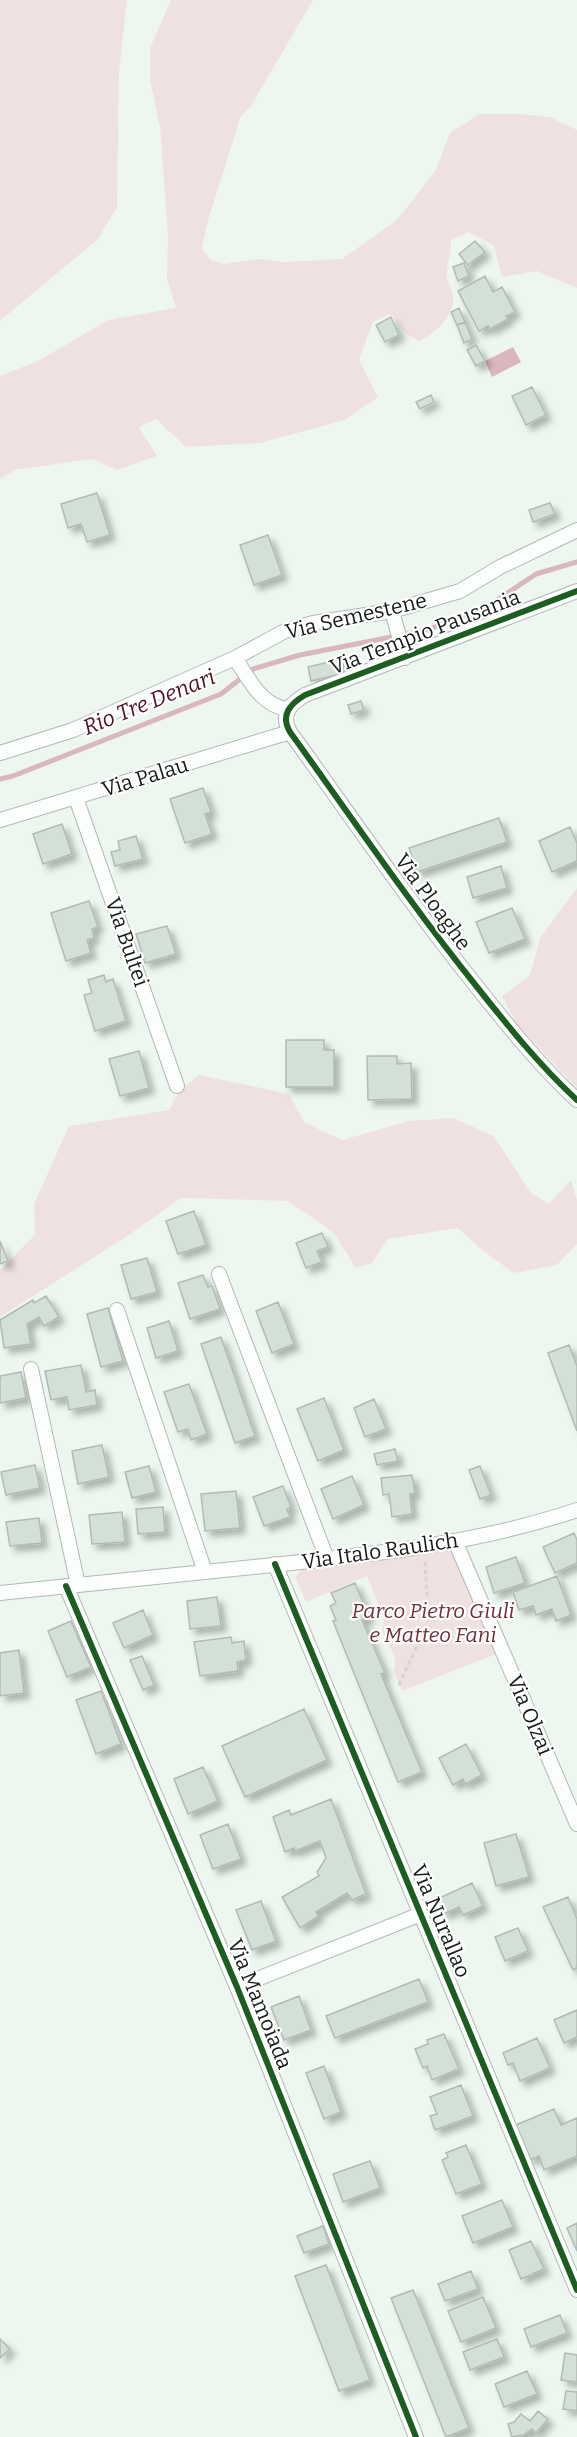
<svg xmlns="http://www.w3.org/2000/svg" width="577" height="2437" font-family="Bitter,serif">
<style>
.green{fill:#f0e1e1}
.water{fill:#dab7bc}
.lines{fill:none;stroke-linecap:round;stroke-linejoin:round}
.stream{stroke:#dab7bc;stroke-width:5}
.building{fill:#d2e0d7;stroke:#b3bab5;stroke-width:1.5;filter:url(#shadow)}
.minor-casing{stroke:#b1b9b4;stroke-width:16}
.path{stroke:#d3d5d3;stroke-width:3;stroke-dasharray:4.5 3;stroke-linecap:butt}
.minor{stroke:#fcfefd;stroke-width:14}
.cycleway-casing{stroke:#fff;stroke-width:10}
.cycleway{stroke:#1b5e20;stroke-width:6}
.labels{text-anchor:middle;dominant-baseline:central;stroke-width:4.5;stroke-linejoin:round;paint-order:stroke}
.street-label{font-size:21px;fill:#151c17;stroke:#fff}
.park-label{font-size:21px;font-style:italic;fill:#712e3e;stroke:#fff}
.water-label{font-size:22px;font-style:italic;fill:#521124;stroke:#fff}
</style>
<defs>
<filter id="shadow"><feDropShadow dx="5.5" dy="5.5" stdDeviation="3" flood-color="#0004"/></filter>
</defs>
<rect width="100%" height="100%" fill="#edf7f0"/>
<path class="green" d="M0,0H127L119,73L117,207L98,239L0,321Z
M171,0H313L251,106L241,116L208,220L202,249L211,260L224,264L258,259L286,262L342,259L397,220L436,170L450,133L480,114H521L550,117L577,130V288L537,271L502,277L494,246L469,232L451,240C452,252 446,267 447,277C448,283 452,289 453,295C455,317 436,332 419,341L406,334L390,314L373,322L359,360L378,397L345,420L260,443L186,447L156,419L139,427L157,456L117,470L92,459L15,470L0,479V376L38,361L108,320L176,308L167,278L168,235L160,127L150,80V48Z
M577,888V1088L517,1025L502,996L530,975L540,938Z
M199,1075L289,1094L304,1122L342,1140L409,1121L453,1118L494,1136L530,1192L549,1204L571,1180L577,1200V1244L557,1265L514,1273L482,1250L458,1228L388,1239L372,1263L356,1268L333,1232L288,1201L181,1198L129,1235L0,1317V1270L35,1235L34,1204L69,1126L169,1110L179,1091Z
M454,1548L499,1653L402,1691L394,1672L395,1658L382,1631L384,1619L367,1576L306,1602L296,1579L297,1574L302,1569Z"/>
<path class="water" d="M513,347L521,362L492,377L485,361Z"/>
<g class="lines">
<path class="stream" d="M0,779L13,776L221,694L253,669L300,655L427,630L491,604L536,574L577,562"/>
</g>
<path class="building" d="M475,241L485,252L468,265L459,254Z
M464,263L469,276L458,281L453,267Z
M485,276L493,292L502,287L515,312L506,316L508,319L490,329L488,326L479,331L458,291Z
M459,308L465,322L457,325L451,312Z
M391,317L399,335L385,342L376,325Z
M465,322L472,339L464,343L457,325Z
M476,345L485,361L476,366L467,350Z
M532,387L546,415L526,425L512,396Z
M431,395L434,402L420,409L416,402Z
M97,493L110,535L87,542L81,524L68,528L61,504Z
M550,503L555,514L533,522L529,510Z
M268,535L282,575L254,585L240,545Z
M342,659L345,673L311,681L308,667Z
M361,701L364,710L351,714L348,705Z
M203,788L211,812L205,814L212,834L185,843L170,799Z
M499,818L507,842L417,872L409,848Z
M62,824L72,854L43,864L33,834Z
M570,827L577,843V861L552,872L539,841Z
M136,836L143,859L115,866L111,852L120,850L118,841Z
M501,866L507,888L473,898L467,877Z
M89,901L98,927L92,929L94,938L87,940L91,953L66,961L51,913Z
M512,908L525,939L489,953L476,922Z
M167,926L176,954L145,963L136,934Z
M104,975L106,982L113,979L126,1021L95,1031L84,995L92,993L88,980Z
M286,1040H324V1050H334V1087H286Z
M139,1051L149,1088L120,1096L109,1059Z
M367,1056H397V1064L411,1063L412,1099L368,1100Z
M194,1211L206,1245L178,1254L166,1221Z
M322,1233L328,1247L317,1251L322,1262L306,1268L296,1243Z
M0,1241L8,1261L0,1264Z
M147,1258L157,1292L131,1299L121,1265Z
M203,1275L208,1287L212,1286L220,1309L190,1319L178,1283Z
M46,1296L59,1317L44,1326L39,1317L27,1324L31,1344L4,1348L0,1320L33,1300L34,1303Z
M278,1302L294,1344L272,1353L256,1311Z
M108,1308L123,1361L101,1367L87,1314Z
M169,1321L178,1351L156,1358L147,1328Z
M221,1337L255,1436L235,1443L201,1344Z
M569,1345L577,1366V1431L548,1353Z
M81,1365L86,1392L95,1390L97,1405L69,1410L67,1397L51,1400L45,1371Z
M21,1372L26,1398L0,1403V1376Z
M189,1384L207,1434L191,1440L188,1429L178,1432L164,1392Z
M324,1398L344,1450L318,1461L297,1409Z
M374,1399L386,1429L365,1437L354,1408Z
M102,1445L109,1477L78,1484L72,1451Z
M395,1449L398,1461L377,1465L374,1454Z
M35,1465L40,1488L6,1495L1,1472Z
M149,1466L156,1492L132,1498L125,1472Z
M480,1466L491,1495L480,1499L469,1470Z
M412,1475L415,1493L410,1494L412,1514L392,1517L389,1494L383,1495L381,1478Z
M352,1476L364,1505L333,1519L321,1489Z
M283,1486L291,1507L287,1509L290,1517L264,1526L253,1497Z
M236,1491L240,1528L205,1531L201,1494Z
M163,1507L165,1532L138,1534L136,1509Z
M122,1512L125,1542L92,1544L89,1515Z
M39,1518L42,1543L10,1546L6,1522Z
M574,1533L577,1540V1563L555,1573L543,1547Z
M516,1557L525,1583L494,1593L486,1567Z
M557,1576L571,1615L556,1621L552,1609L536,1615L533,1606L519,1610L513,1592Z
M355,1583L369,1617L362,1620L385,1673L381,1674L422,1772L398,1782L333,1621L336,1620L330,1606L336,1603L331,1593Z
M217,1597L221,1626L190,1629L187,1601Z
M143,1610L153,1635L124,1648L113,1623Z
M71,1621L91,1667L67,1677L48,1631Z
M231,1637L232,1643L244,1641L246,1660L237,1662L238,1671L200,1676L194,1642Z
M19,1650L24,1693L0,1696V1653Z
M142,1656L154,1685L143,1690L130,1660Z
M101,1691L121,1744L96,1754L76,1700Z
M304,1709L327,1760L245,1797L222,1746Z
M466,1744L482,1775L465,1784L463,1779L453,1785L439,1758Z
M203,1767L218,1801L188,1814L174,1779Z
M331,1799L366,1894L352,1900L347,1893L316,1912L318,1916L300,1928L282,1897L319,1876L317,1872L326,1858L320,1841L295,1851L294,1848L285,1852L273,1817L289,1810L291,1815Z
M228,1824L241,1859L213,1869L200,1835Z
M516,1834L529,1877L496,1886L484,1843Z
M472,1883L483,1906L463,1915L459,1907L444,1914L437,1899Z
M568,1897L577,1919V1968L573,1970L543,1907Z
M261,1901L276,1941L252,1950L236,1910Z
M518,1928L528,1951L505,1961L495,1937Z
M419,1979L428,2002L335,2038L326,2016Z
M299,1996L311,2030L284,2040L271,2007Z
M577,2010V2037L564,2043L554,2020Z
M444,2034L459,2069L432,2080L427,2066L423,2068L415,2049L428,2044L427,2040Z
M537,2038L550,2068L520,2081L513,2063L508,2065L503,2053Z
M324,2066L341,2112L324,2119L306,2073Z
M461,2085L473,2116L435,2130L430,2116L437,2114L430,2097Z
M554,2109L561,2125L577,2118V2156L544,2170L539,2156L530,2160L516,2125Z
M466,2145L482,2184L456,2194L442,2160L448,2157L446,2153Z
M370,2161L380,2188L343,2202L333,2174Z
M502,2200L513,2227L473,2243L462,2216Z
M577,2223V2251L567,2228Z
M323,2226L329,2244L304,2253L297,2236Z
M531,2241L544,2269L521,2279L509,2250Z
M326,2265L370,2380L339,2391L295,2276Z
M471,2271L478,2289L445,2301L438,2284Z
M413,2290L469,2428L446,2437L391,2298Z
M483,2297L496,2328L461,2342L448,2311Z
M560,2315L567,2333L531,2347L524,2329Z
M0,2339L10,2349L0,2358Z
M497,2339L504,2357L470,2370L463,2352Z
M565,2353L577,2355V2382L561,2380Z
M527,2371L537,2394L504,2407L495,2384Z
M566,2391L577,2392V2411L563,2409Z
M538,2411L548,2419L536,2433L532,2429L523,2435L512,2437L508,2424L514,2422L521,2414L530,2421Z"/>
<g class="lines">
<defs>
<path id="minor" d="M577,591L305,695C290,704 280,715 290,732C352,818 411,905 477,987C508,1026 540,1066 577,1100
M392,611L405,658
M235,658C249,679 261,706 288,709
M0,753L73,730L235,658L285,631L313,623L392,611L460,591L500,567L577,530
M76,798L177,1086
M0,820L290,732
M219,1274L327,1559
M117,1310L205,1572
M31,1369L78,1585
M455,1541L577,1824
M275,1564L577,2290
M66,1586L237,1987L416,2437
M0,1593C88,1584 175,1575 263,1566C369,1555 476,1544 577,1510
M237,1987L421,1914"/>
</defs>
<use href="#minor" class="minor-casing"/>
<path class="path" d="M425,1562L427,1599
M445,1614L470,1611
M399,1685L424,1631"/>
<use href="#minor" class="minor"/>
<defs>
<path id="cycleway" d="M577,591L305,695C290,704 280,715 290,732C352,818 411,905 477,987C508,1026 540,1066 577,1100
M275,1564L577,2290
M66,1586L237,1987L416,2437"/>
</defs>
<use href="#cycleway" class="cycleway-casing"/>
<use href="#cycleway" class="cycleway"/>
</g>
<g class="labels">
<g class="street-label">
<text transform="translate(356 616) rotate(-13)">Via Semestene</text>
<text transform="translate(425 632) rotate(-21)">Via Tempio Pausania</text>
<text transform="translate(145 777) rotate(-17)">Via Palau</text>
<text transform="translate(433 902) rotate(54)">Via Ploaghe</text>
<text transform="translate(127 942) rotate(71)">Via Bultei</text>
<text transform="translate(380 1551) rotate(-8)">Via Italo Raulich</text>
<text transform="translate(530 1715) rotate(67)">Via Olzai</text>
<text transform="translate(441 1921) rotate(67)">Via Nurallao</text>
<text transform="translate(260 2004) rotate(68)">Via Mamoiada</text>
</g>
<g class="park-label">
<text x="433" y="1611">Parco Pietro Giuli<tspan x="433" dy="24">e Matteo Fani</tspan></text>
</g>
<g class="water-label">
<text transform="translate(149 702) rotate(-22)">Rio Tre Denari</text>
</g>
</g>
</svg>
